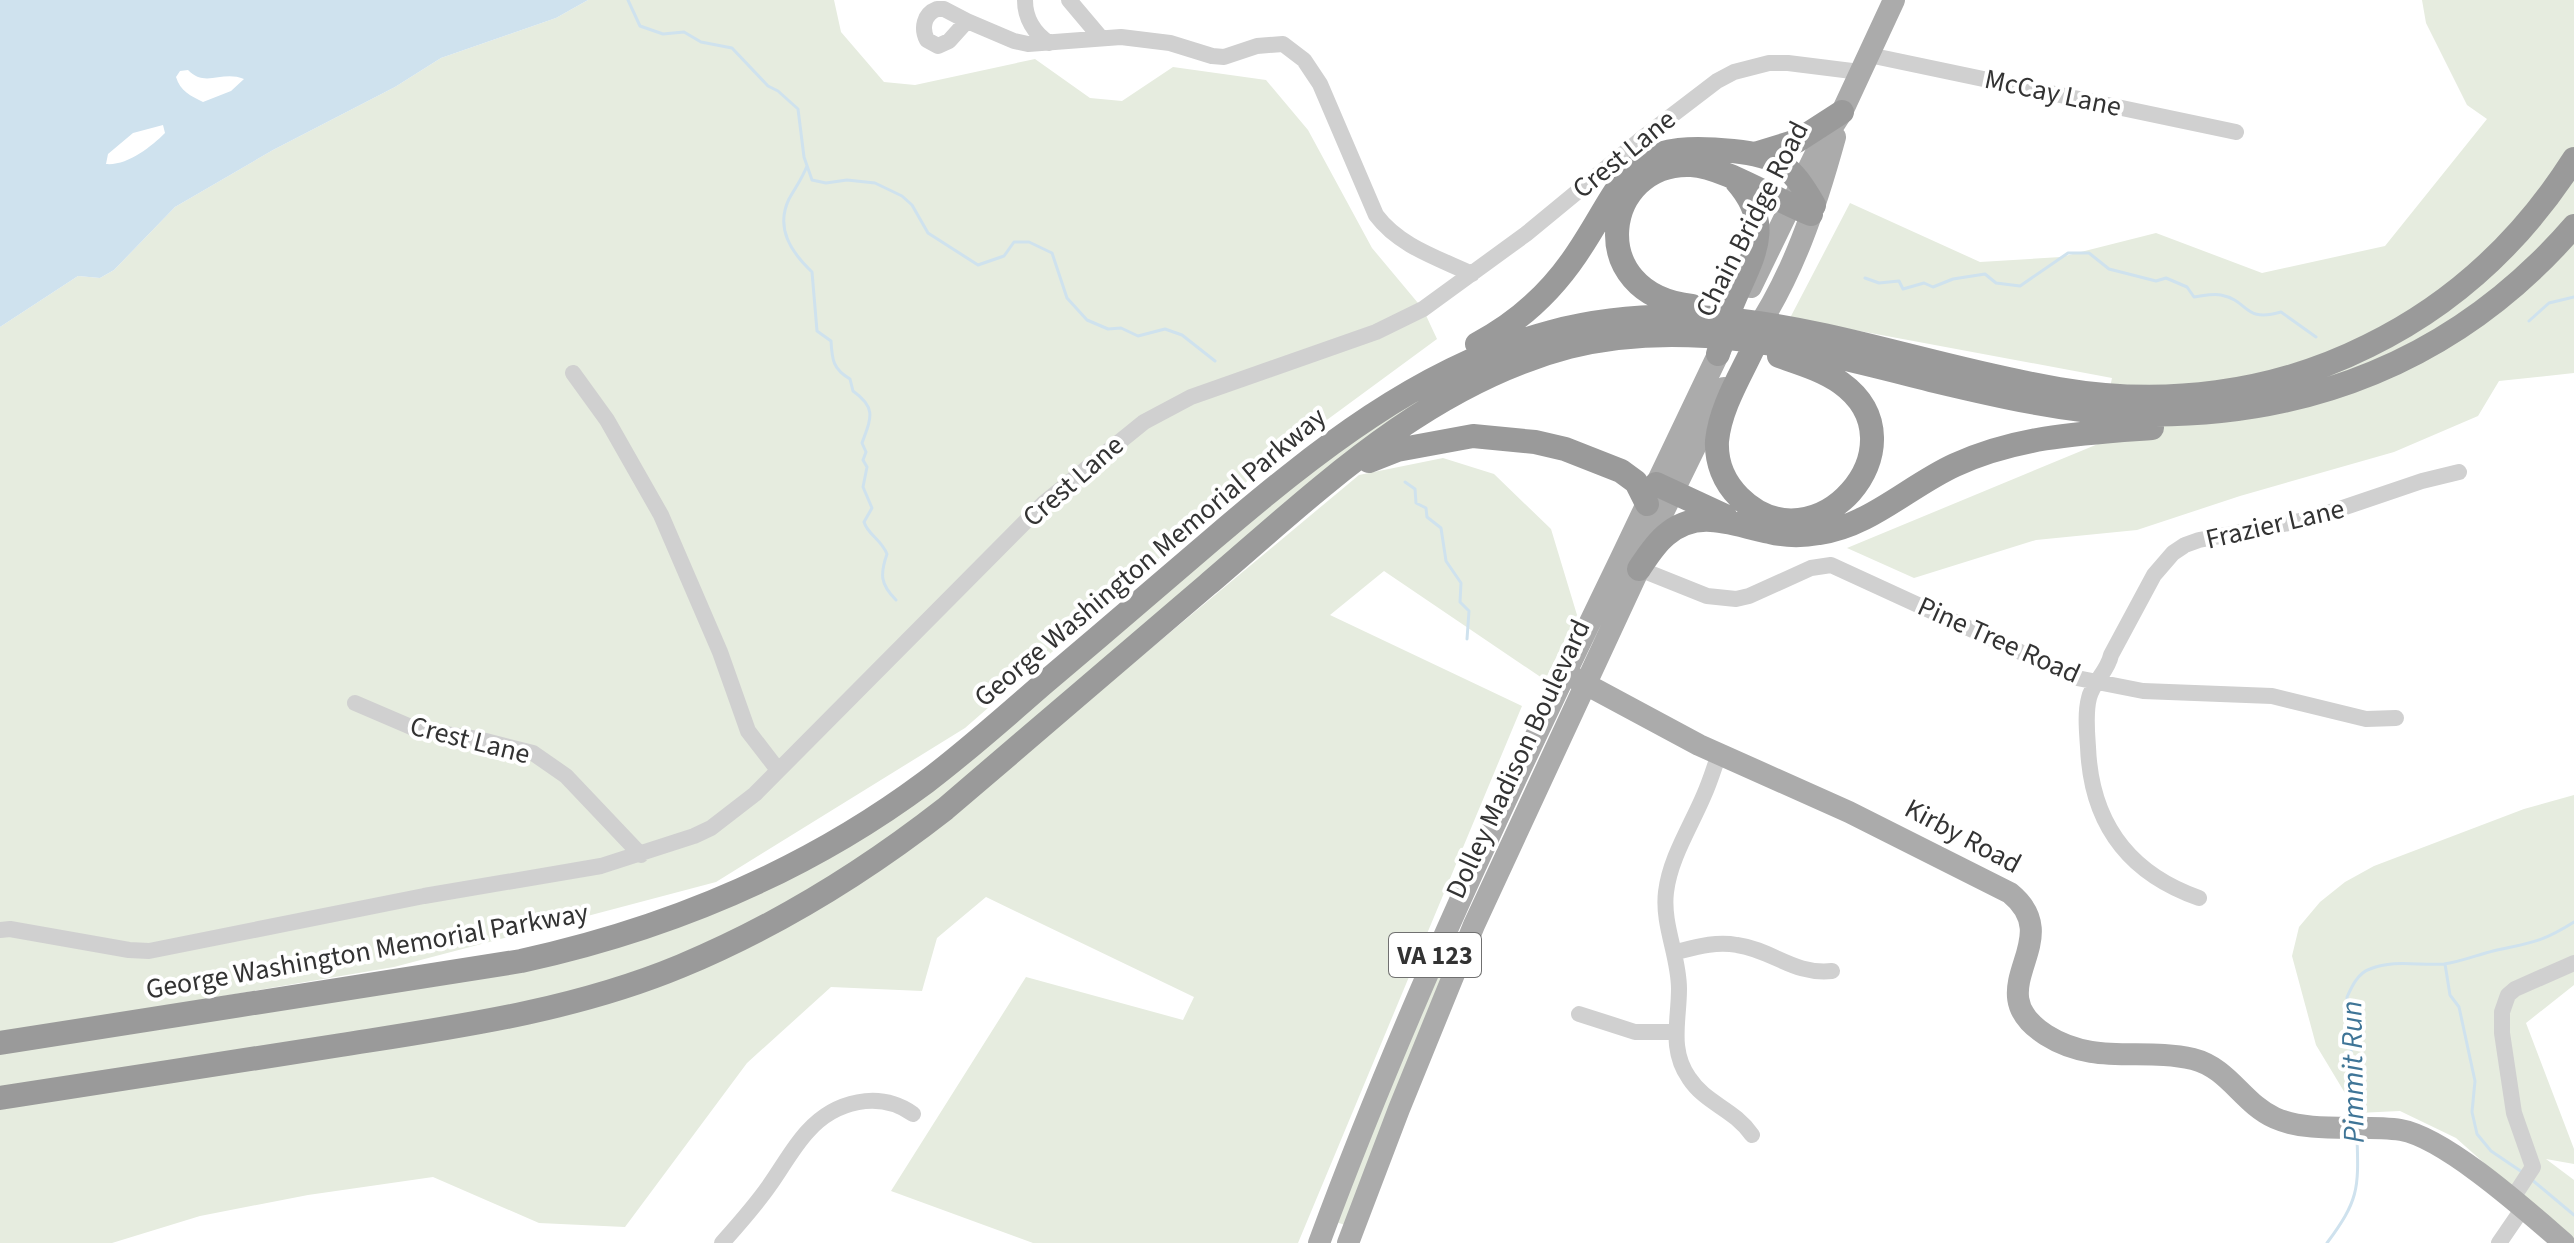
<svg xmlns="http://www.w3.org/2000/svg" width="2574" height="1243" font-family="'Source Sans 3',sans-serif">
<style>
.green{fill:#e6ecdf}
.water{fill:#cfe2ee;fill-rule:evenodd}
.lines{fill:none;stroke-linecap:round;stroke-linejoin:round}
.stream{stroke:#cfe2ee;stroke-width:3}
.minor{stroke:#d0d0d0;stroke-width:16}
.major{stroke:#ababab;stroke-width:22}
.highway{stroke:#9a9a9a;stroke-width:24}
.labels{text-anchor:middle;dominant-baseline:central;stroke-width:8;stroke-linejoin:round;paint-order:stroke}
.shield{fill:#fff;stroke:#707070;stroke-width:2}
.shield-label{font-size:26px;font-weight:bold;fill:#333}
.street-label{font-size:28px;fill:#333;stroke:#fff}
.water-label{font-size:30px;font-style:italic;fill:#3f7597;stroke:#fff}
</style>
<rect width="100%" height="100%" fill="#fff"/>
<path class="green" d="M588,0H834L841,32L884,82L915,85L1035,59L1090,98L1122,101L1173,67L1266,80L1308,130L1372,248L1423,309L1437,339L1267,464L965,728L716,882L394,967L0,1034V327L78,276L100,278L114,270L175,207L273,150L395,87L441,58L556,18Z
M2422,0H2574V373L2499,381L2478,416L2394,452L2240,496L2137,530L2036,540L1914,578L1847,548L2098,444L2112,378L1790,318L1850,203L1980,262L2061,257L2156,233L2262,273L2385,246L2487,119L2467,105L2426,23Z
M1466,382L898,840L749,930L568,998L0,1092V1051L506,971L838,848L1318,461L1405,401Z
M1443,458L1494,474L1551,529L1577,615L1545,680L1384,571L1330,615L1522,706L1298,1243H1033L891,1191L1026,977L1183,1020L1194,997L986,897L937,938L922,991L831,987L747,1063L625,1227L539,1223L433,1177L308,1195L200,1216L112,1243H0V1105L475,1032L746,945L1113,680L1359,475Z
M2574,795V985L2526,1023L2574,1149V1164L2546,1159L2574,1180V1243L2456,1138L2400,1111L2357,1113L2316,1045L2292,956L2299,927L2320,902L2345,882L2374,866L2524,809Z
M1443,966L1448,967L1345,1225L1336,1222L1437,967Z"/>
<path class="water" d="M0,0H588L556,18L441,58L395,87L273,150L175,207L114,270L100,278L78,276L0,327ZM188,70C205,88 222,70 244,79L231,91L203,102C191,96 180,91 176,77L180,71ZM163,125L165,133C151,147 127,166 106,164L108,154L133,133Z"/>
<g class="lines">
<path class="stream" d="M628,0L640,26L663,34L684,32L701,42L732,48L768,86L778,91L798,109L804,157L812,180L826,183L847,180L875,183L902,196L912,205L928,233L978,265L1004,256L1014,242H1029L1052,253L1067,298L1087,320L1108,329L1121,328L1138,336L1165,329L1182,335L1215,361
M807,166C802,179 795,188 789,199C775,228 791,252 812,272L817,331L831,341C832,360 833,369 850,379L853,391C877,408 871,418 862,443L866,452L863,460L867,467L863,487L872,508L864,522C868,535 881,539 887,554C880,574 880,584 896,600
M1865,278L1879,283L1899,281L1903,289L1924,283L1933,287L1953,279L1985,274L1996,283L2020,286L2068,253H2089L2109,269L2156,281L2166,278L2187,287L2194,297C2203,296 2213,293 2221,295C2250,301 2243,323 2281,312L2316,337
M2529,321L2549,303L2574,297
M1405,482L1415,489L1416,503L1426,508L1427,517L1441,528L1446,561L1461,583L1460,602L1469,611L1467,639
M2445,964L2450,995L2459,1007L2475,1081L2472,1112L2477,1134L2491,1151L2522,1172
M2356,1119L2347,997C2352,986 2358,973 2370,969C2395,959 2419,966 2444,964C2460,962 2477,955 2493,951C2529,943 2541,943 2574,922
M2531,1179L2574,1215
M2327,1243C2358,1201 2359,1190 2357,1138"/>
<path class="minor" d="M1025,0C1025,18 1034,33 1049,43
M1069,0L1101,38
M937,9H944L967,21L949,41L938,46L927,40C921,28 924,14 937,9Z
M967,21L1014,41L1028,44L1121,37L1170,43L1212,56L1224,57L1257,46L1283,44L1304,60L1320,84L1376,215C1399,246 1438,258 1472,274
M1869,55L2236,132
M573,373L607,420L661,515L720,652L748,731L778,770
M1632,566L1707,596L1736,599L1749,596L1811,568L1831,565L2077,678L2143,691L2272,696L2366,719L2396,718
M355,703L418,730L478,739L533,753L566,776L641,855
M1719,754C1714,768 1710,782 1704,795C1691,826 1670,858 1666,892C1662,925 1679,956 1679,989C1679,1021 1669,1049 1689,1078C1706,1104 1733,1108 1752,1135
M2199,898C2128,873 2091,823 2088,747C2087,732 2085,713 2089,698C2092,683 2108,671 2111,655L2154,575L2173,553L2185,545L2199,540L2310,519L2422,481L2459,472
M0,930L10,929L129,950L149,951L424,896L601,866L694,836L711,828L755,794L1044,503L1144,422L1191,397L1376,332L1423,309L1526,234L1645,136L1717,81L1734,72L1769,63H1788L1860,72
M1676,952C1696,947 1716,941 1737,945C1773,950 1793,975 1832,971
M1579,1014L1635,1032H1675
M2512,1199L2533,1167L2514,1113L2502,1033V1012L2508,995L2515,989L2574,963
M722,1243C738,1225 755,1206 769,1186C782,1168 793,1147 808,1131C835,1101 879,1090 913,1114
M2499,1243L2523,1208"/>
<path class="major" d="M1751,287L1817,151L1842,112L1894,0
M1752,336C1793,276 1816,206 1835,137
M1565,673L1699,745L1849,812L2010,893C2070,942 1974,989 2046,1035C2095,1066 2142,1047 2193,1059C2229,1068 2243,1104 2275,1118C2311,1134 2363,1124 2401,1130C2446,1138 2528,1212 2564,1243
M1319,1243C1406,1008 1512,783 1621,558C1656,485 1690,412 1725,340
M1348,1243L1399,1109L1474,925L1639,569L1651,537L1724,388"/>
<path class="highway" d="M1755,154L1797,141L1842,112
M1692,306C1582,294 1603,161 1691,165C1722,166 1779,202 1811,214
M1762,328C1748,365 1721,401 1717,441C1716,462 1724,482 1739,497C1815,573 1927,445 1841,383C1823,370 1799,363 1779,356
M1477,344C1517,323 1551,292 1576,255C1628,178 1623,139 1733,151C1779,156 1791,165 1814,205
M1718,354C1723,338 1726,321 1732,305C1750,260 1777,227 1736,181
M1369,461L1397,450L1473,436L1535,442L1565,449L1621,471L1636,482L1647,504
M1656,484L1725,516
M1639,569C1647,557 1655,544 1666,535C1699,507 1733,525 1770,532C1786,536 1803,536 1819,533C1870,526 1909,486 1955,465C2018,436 2084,433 2152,428
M0,1043L521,961C667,929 805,872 926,782C967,751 1005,717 1043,684C1100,636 1157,587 1213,539C1314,453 1420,367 1551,332C1733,284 1884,360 2059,389C2164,407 2272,394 2368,346C2454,304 2523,239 2574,159
M0,1098C114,1080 227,1063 341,1045C455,1027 573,1011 681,966C777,926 863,873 945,809C1032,734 1120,660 1207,585C1316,492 1426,384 1569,347C1693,316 1815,351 1935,381C1998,396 2063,411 2127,414C2304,421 2458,360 2574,226"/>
</g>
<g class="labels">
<rect class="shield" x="1389" y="933" width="92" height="44" rx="6"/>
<g class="shield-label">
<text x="1435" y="955">VA 123</text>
</g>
<g class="street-label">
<text transform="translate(2053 93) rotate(12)">McCay Lane</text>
<text transform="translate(1624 154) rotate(-39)">Crest Lane</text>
<text transform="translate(1752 219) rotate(-63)">Chain Bridge Road</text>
<text transform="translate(1073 481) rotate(-41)">Crest Lane</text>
<text transform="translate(2275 524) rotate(-13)">Frazier Lane</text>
<text transform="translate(1150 557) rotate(-40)">George Washington Memorial Parkway</text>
<text transform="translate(1999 640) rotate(24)">Pine Tree Road</text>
<text transform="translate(470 740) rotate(14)">Crest Lane</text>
<text transform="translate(1518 759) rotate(-65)">Dolley Madison Boulevard</text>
<text transform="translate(1963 836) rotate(28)">Kirby Road</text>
<text transform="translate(367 951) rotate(-10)">George Washington Memorial Parkway</text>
</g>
<g class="water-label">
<text transform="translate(2353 1072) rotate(-91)">Pimmit Run</text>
</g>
</g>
</svg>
